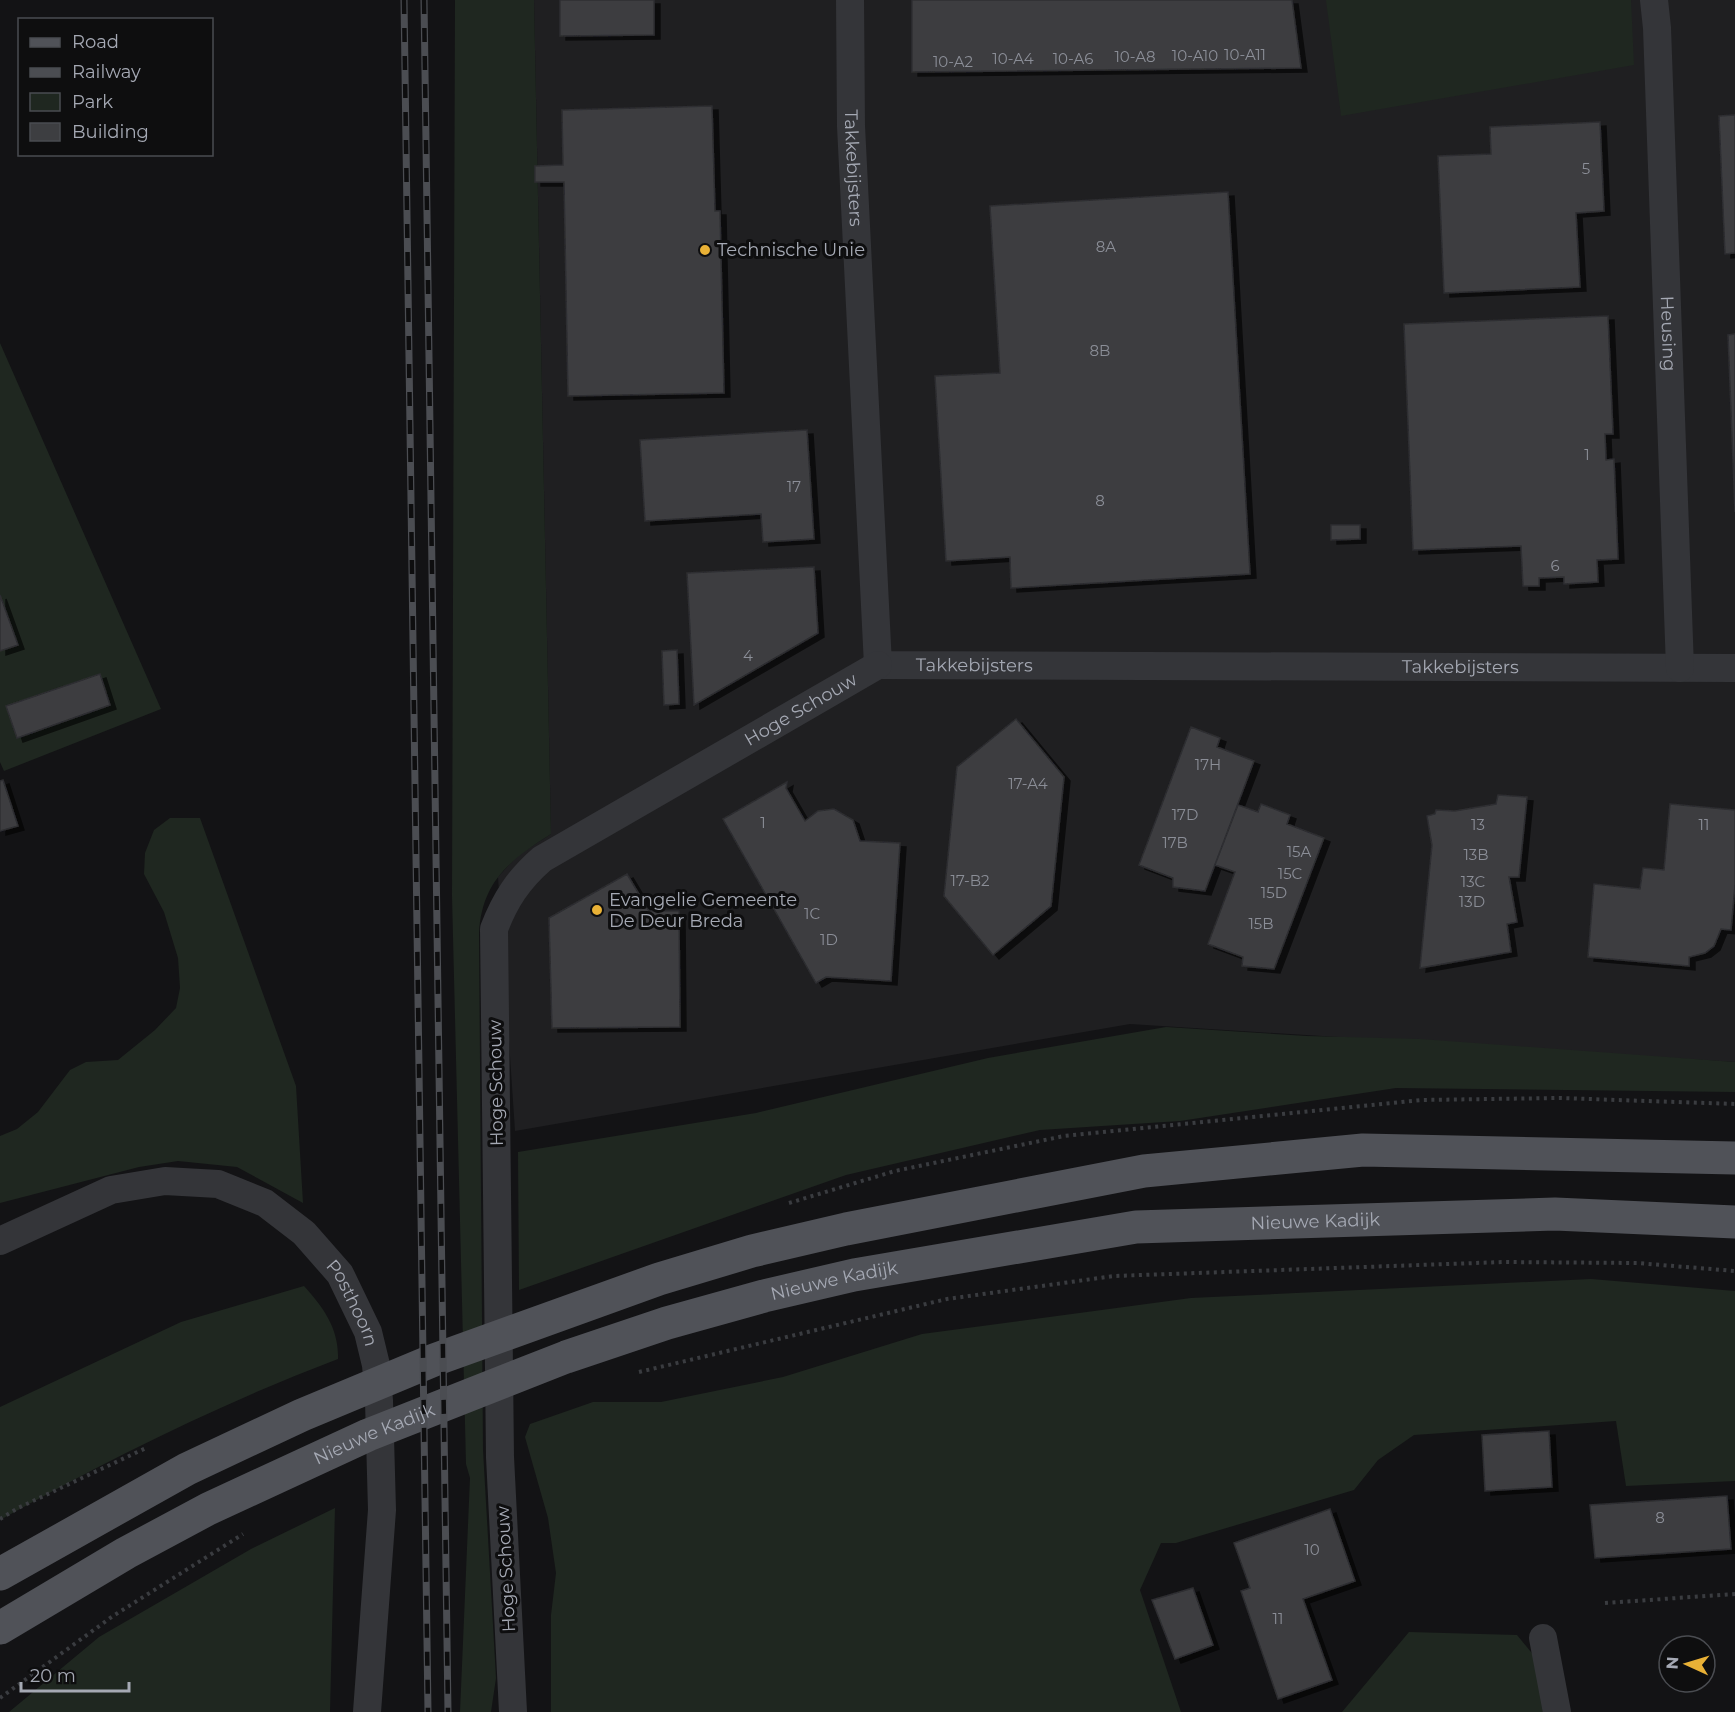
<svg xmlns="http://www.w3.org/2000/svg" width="1735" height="1712" font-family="Montserrat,sans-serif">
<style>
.built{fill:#1f1f21}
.green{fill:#1f2720}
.building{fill:#3d3e41;stroke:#2d2d30;stroke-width:1.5;filter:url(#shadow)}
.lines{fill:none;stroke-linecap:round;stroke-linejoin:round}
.path{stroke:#3a3c40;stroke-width:4;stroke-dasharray:3 4.5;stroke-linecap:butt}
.street{stroke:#343539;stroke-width:28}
.primary{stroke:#505258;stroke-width:33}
.rail-casing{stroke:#4b4d52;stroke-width:7}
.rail{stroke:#0e0e0f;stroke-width:4.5;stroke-dasharray:14;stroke-linecap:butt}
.poi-dot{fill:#e9b136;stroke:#0e0e0f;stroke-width:2}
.labels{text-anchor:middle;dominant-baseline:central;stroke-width:6;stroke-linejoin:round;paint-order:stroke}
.number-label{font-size:15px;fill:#8b8e97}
.street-label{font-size:18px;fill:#a5a9b4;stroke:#0e0e0f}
.poi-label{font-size:18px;fill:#a5a9b4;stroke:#0e0e0f;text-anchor:start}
</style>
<defs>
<filter id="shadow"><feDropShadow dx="6" dy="4" stdDeviation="0" flood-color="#0009"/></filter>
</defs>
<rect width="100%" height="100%" fill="#131315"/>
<path class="built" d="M534,0H1735V1062L1130,1024L515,1131L498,877L518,855L551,834Z"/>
<path class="green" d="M455,0H534L551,834C510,860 482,881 479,933L483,1450L496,1678L491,1712H460L470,1478L466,1464L452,896Z
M1326,0H1631L1634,65L1341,116Z
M0,343L161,709L4,771L0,762Z
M170,818H200L296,1086L303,1203L237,1167L178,1161L139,1167L0,1203V1136L17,1129L38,1112L70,1070L86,1062L118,1060L155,1030L176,1008L180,988L178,958L164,912L144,874L145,853L154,830Z
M1166,1027L1307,1036L1420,1039L1735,1062V1092L1396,1088L1180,1121L1040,1130L846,1175L519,1290L518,1152L756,1113L988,1058Z
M1591,1279L1735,1291V1481L1626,1486L1616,1421L1414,1435L1378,1460L1354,1490L1176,1543H1161L1140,1590L1181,1712H551V1615L556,1573L548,1518L525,1437L530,1424L593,1402H661L783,1377L922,1334L1191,1298Z
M304,1286C324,1308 339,1329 338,1359C222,1403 109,1459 0,1520V1407L181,1322Z
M335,1508L330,1712H9L99,1637L251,1549Z
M1409,1632L1517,1635L1535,1657L1546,1712H1342Z"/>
<path class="building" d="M560,0H654V35L560,36Z
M912,0H1292L1301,68L912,72Z
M712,106L715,211H720L724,393L568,396L564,182H535V166L563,165L562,110Z
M1735,115V253L1725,254L1719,116Z
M1600,122L1604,211L1576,213L1580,287L1444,293L1438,156L1491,154L1490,127Z
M1228,192L1250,574L1011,588L1010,557L946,561L935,376L1000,373L990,206Z
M1608,316L1613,434H1605L1606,460L1614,459L1618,559L1597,560L1598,582L1564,584V577L1539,578V586H1523L1521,546L1413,550L1404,324Z
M1735,334V512L1728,335Z
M807,430L814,539L763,542L761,514L645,521L640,440Z
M1331,525H1360V539L1331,540Z
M814,567L818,633L694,705L687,573Z
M0,595L18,645L0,651Z
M677,650L679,704L664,705L662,651Z
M100,674L110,705L17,738L6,706Z
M1016,719L1064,777L1051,906L993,955L944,896L957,767Z
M1191,727L1220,738L1217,747L1254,761L1205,891L1173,887V878L1139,865Z
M3,780L18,826L0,831V781Z
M787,782L786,788L805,821L818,811L834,809L853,820L860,841L900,843L891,981L826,977L816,983L723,819Z
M1498,795L1527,797L1519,877H1509L1517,922L1507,924L1511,952L1420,968L1432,845L1427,816L1435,814L1436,810L1455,811L1496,804Z
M1261,804L1290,815L1287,824L1324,838L1274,969L1242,966L1243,957L1208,944L1235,872L1215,865L1238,805L1258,812Z
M1670,804L1735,810V885L1731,930L1721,929L1714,946L1705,953L1689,957V966L1588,957L1594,884L1640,889L1643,868L1664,870Z
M627,874L649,911H679L680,1027L552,1028L549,918Z
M1549,1431L1552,1487L1485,1491L1482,1435Z
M1727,1496L1731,1549L1595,1558L1590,1505Z
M1330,1509L1355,1581L1303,1599L1332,1680L1278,1699L1241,1591L1250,1588L1234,1543Z
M1193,1588L1213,1645L1175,1659L1152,1600Z"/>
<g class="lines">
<path class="path" d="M789,1203L895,1171L1064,1136L1421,1100L1559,1098L1735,1104
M639,1372L947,1299L1114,1276L1503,1262L1637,1263L1735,1271
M0,1519L18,1508L146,1448
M1605,1603L1735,1594
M0,1698L113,1616L243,1534"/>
<g class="street">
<path id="s1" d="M850,0L851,126L878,665L1735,668"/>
<path id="s2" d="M1654,0L1657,28L1680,668"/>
<path id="s3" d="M0,1241L111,1190L165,1181L218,1184L265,1203L304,1233L340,1274L368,1332L376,1365L379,1401L382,1510L367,1712"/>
<path d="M1543,1638L1557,1712"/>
<path id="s4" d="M513,1712L500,1457L494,929C505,900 518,880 542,859L878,665"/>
</g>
<g class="primary">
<path d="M0,1574L187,1469L302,1415L434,1360L659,1279L752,1251L846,1229L1144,1171L1363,1150L1735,1158"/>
<path id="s5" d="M0,1628L126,1553L208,1509L368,1435L566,1357L667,1323L764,1296L854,1275L1136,1227L1555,1214L1735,1222"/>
</g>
<defs>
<path id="rail" d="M404,0L428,1712
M424,0L448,1712"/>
</defs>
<use href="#rail" class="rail-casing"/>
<use href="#rail" class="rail"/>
</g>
<g class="poi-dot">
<circle cx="705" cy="250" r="6"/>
<circle cx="597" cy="910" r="6"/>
</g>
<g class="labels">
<g class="number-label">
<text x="1245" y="54">10-A11</text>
<text x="1195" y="55">10-A10</text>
<text x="1135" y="56">10-A8</text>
<text x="1013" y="58">10-A4</text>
<text x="1073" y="58">10-A6</text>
<text x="953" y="61">10-A2</text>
<text x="1586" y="168">5</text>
<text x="1106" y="246">8A</text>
<text x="1100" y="350">8B</text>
<text x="1587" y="454">1</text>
<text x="794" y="486">17</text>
<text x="1100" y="500">8</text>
<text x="1555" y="565">6</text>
<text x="748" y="655">4</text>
<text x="1208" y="764">17H</text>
<text x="1028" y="783">17-A4</text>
<text x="1185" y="814">17D</text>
<text x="763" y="822">1</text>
<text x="1478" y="824">13</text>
<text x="1704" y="824">11</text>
<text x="1175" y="842">17B</text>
<text x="1299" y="851">15A</text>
<text x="1476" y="854">13B</text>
<text x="1290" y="873">15C</text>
<text x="970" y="880">17-B2</text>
<text x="1473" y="881">13C</text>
<text x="1274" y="892">15D</text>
<text x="1472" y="901">13D</text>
<text x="812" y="913">1C</text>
<text x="1261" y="923">15B</text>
<text x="829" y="939">1D</text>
<text x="1660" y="1517">8</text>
<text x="1312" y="1549">10</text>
<text x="1278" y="1618">11</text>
</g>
<g class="street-label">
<text stroke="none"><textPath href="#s1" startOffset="168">Takkebijsters</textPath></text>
<text stroke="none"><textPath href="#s2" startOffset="334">Heusing</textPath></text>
<text stroke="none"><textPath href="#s1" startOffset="762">Takkebijsters</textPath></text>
<text stroke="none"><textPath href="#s1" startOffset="1248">Takkebijsters</textPath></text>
<text stroke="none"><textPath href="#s4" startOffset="1168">Hoge Schouw</textPath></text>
<text transform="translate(496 1083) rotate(-91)">Hoge Schouw</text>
<text stroke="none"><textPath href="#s5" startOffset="1394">Nieuwe Kadijk</textPath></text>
<text stroke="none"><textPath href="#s5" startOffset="908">Nieuwe Kadijk</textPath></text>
<text stroke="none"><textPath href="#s3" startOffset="416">Posthoorn</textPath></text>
<text stroke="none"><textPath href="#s5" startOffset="422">Nieuwe Kadijk</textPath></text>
<text transform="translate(506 1569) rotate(-93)">Hoge Schouw</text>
</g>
<g class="poi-label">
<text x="717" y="250">Technische Unie</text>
<text x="609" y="900">Evangelie Gemeente<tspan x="609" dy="21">De Deur Breda</tspan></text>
</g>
</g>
<rect x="18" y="18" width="195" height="138" fill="#0e0e0f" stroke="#4a4c51" stroke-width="1.5"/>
<rect x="30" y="38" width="30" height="9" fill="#505258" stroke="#4a4c51" stroke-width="1.5"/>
<text x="72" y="48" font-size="18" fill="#a5a9b4">Road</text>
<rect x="30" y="68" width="30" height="9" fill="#4b4d52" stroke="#4a4c51" stroke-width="1.5"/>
<text x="72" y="78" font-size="18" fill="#a5a9b4">Railway</text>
<rect x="30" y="93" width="30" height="18" fill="#1f2720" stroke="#4a4c51" stroke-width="1.5"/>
<text x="72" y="108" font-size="18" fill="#a5a9b4">Park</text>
<rect x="30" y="123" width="30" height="18" fill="#3d3e41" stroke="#4a4c51" stroke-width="1.5"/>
<text x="72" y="138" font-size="18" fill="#a5a9b4">Building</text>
<g transform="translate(1687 1664) rotate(274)"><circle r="28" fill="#0e0e0f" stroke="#4a4c51" stroke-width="1.5"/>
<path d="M0-4.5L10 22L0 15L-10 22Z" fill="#e9b136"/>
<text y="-9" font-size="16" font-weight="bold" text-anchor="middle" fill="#a5a9b4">N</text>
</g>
<path d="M21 1682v9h108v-9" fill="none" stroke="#a5a9b4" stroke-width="3"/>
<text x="30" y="1682" font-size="18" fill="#a5a9b4" stroke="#0e0e0f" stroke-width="4.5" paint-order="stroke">20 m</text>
</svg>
